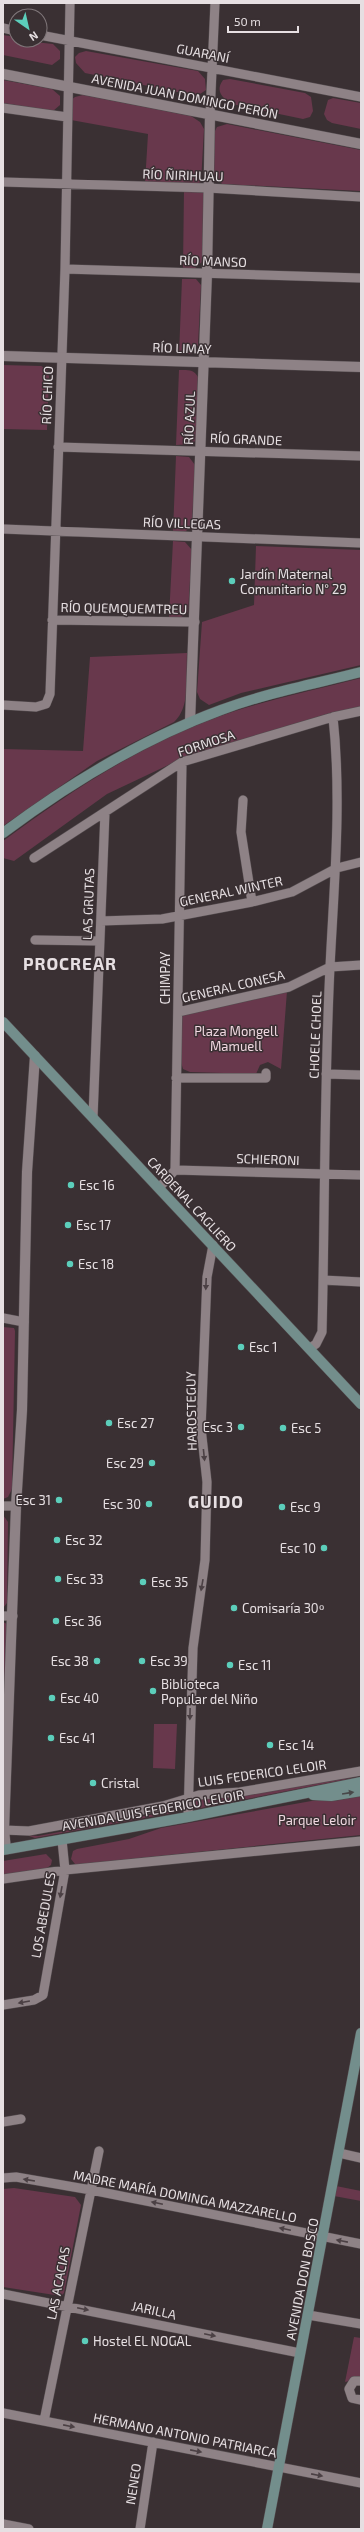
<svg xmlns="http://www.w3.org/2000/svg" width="364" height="2532" font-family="'Exo 2',sans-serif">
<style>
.green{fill:#68384c}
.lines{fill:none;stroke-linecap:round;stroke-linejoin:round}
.minor-casing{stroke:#544c4f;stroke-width:10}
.tertiary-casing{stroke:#544c4f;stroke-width:11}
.secondary-casing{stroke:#544c4f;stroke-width:11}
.minor{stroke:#8e8286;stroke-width:9}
.tertiary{stroke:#8e8286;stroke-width:10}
.secondary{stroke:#738e8c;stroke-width:10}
.oneway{fill:#4b4044}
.oneway2{fill:#484849}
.poi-dot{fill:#5ccebb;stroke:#3a3033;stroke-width:1.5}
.labels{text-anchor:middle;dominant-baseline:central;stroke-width:3;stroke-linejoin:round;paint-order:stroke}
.street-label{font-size:13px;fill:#e6dfe2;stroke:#3a3033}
.poi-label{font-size:13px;fill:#e6dfe2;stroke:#3a3033;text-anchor:start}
.park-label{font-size:13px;fill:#f1d8e1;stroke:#3a3033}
.district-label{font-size:17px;font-weight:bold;letter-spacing:1px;fill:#e6dfe2;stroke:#3a3033}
</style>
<rect width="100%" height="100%" fill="#3a3033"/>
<path class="green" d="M3,35L16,37V40L53,44L60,51V59L52,65L3,55Z
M86,51L198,71L205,79L206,90L197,96L85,73L76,63L75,57L79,53Z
M230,79L305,93L311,97L313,111L310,117L303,119L232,104C222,98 215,91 223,80Z
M3,80L52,89L60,96V105L53,111L3,103Z
M83,95L191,116L200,122L204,129L201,182L196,184L145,183L148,134L71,120V100L75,97Z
M333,98L361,103V129L332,123L327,120L324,114L328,100Z
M227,124L361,150V191L222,184L214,175V133L217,127Z
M184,190L203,192L205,197L202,262L195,268H183Z
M182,279H196L201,285L198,345L191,354H179Z
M3,365L41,366L47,369L49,376L47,430L3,429Z
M179,370C187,370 194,369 198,377L196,439L193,444L176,445Z
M176,456L189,457L195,465L192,525L184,533L173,532Z
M173,541L185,542L192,550L188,612L180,618L169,617Z
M256,546L361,550V665L241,693L209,705L200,699L197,692L202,622L254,605Z
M187,653C186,674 191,707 174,722L97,761L3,826V749L83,751L90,657Z
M361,678V707L330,713L179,760L107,794L14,861L3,858V841C75,788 149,739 235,711C276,698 319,689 361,678Z
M287,991L281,1069L268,1062L260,1065L256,1074L190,1072L183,1069L181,1062L182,1017L188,1012Z
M3,1327L14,1328L15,1331L12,1489L8,1497L3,1499Z
M3,1515L8,1522L7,1603L3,1608Z
M3,1622L7,1624L3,1732Z
M154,1724H177L175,1769L153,1768Z
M359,1777L196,1809L193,1804L199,1798Z
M361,1796V1835L81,1864H75L71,1859L73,1851L77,1849L129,1839L161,1828L317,1800L334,1801Z
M174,1808H178L172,1813L35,1838L26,1835L38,1836L171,1811Z
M46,1854L52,1860L51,1865L47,1868L3,1876V1861Z
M336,2186L361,2191V2201L334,2196Z
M14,2188L75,2197L81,2205L64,2293L61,2296L3,2287V2189Z
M354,2337L361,2338V2378L345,2382Z"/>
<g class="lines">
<defs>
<path id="minor" d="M3,28L16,31
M40,35L361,97
M3,108L67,117
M210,115L215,3
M3,182L208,188L361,197
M65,269L361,278
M58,447L361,456
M3,529L361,543
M52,620L195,622
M3,705L36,707L46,704L50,694L65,269L70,3
M243,800L241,832L252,902
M34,858L182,762L333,717L361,711
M101,921L162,919L252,902L292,892L337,868L361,862
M35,940L99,941
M178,1012L289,987L330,967L361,965
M326,1074L361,1075
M176,1078H266V1073
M93,1117L105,812
M175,1170L361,1175
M159,1188L175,1170L182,762
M323,1280L361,1282
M3,1318L24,1322
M310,1348L316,1344L322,1332C325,1211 324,1089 330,967C334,884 342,801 333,717
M3,1506H16
M3,1616H13
M188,1817L193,1648L205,1560L207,1482L201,1428L207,1277L213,1245
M3,1830L29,1831L163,1806L199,1795L240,1792L361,1771
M3,1879L65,1870L361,1841
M3,2005L34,2000L43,1995L65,1870L62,1840
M3,2122L21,2119
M339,2153L361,2158
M3,2178L16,2177L91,2190L361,2244
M3,2294L300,2353
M308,2315L361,2324
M361,2381H354L349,2389L352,2398L361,2400
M3,2413L361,2483
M44,2421L99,2151
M3,2524L29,2529
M140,2529L153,2442"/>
<path id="tertiary" d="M3,74L361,144
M3,356L361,367
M190,722L207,273L210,115
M6,1849L4,1830L16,1506L22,1410L27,1172L35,1056"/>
<path id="secondary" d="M3,833C70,783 142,739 221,710C266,693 314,684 361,672
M3,1022L361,1404
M313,1795L331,1796L361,1791
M3,1850L188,1817L361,1782
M267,2529L361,2033"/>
</defs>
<use href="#minor" class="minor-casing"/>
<use href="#tertiary" class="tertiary-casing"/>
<use href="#secondary" class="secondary-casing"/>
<use href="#minor" class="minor"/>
<use href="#tertiary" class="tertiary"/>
<use href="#secondary" class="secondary"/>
</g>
<defs><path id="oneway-solid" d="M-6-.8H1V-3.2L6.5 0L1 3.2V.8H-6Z"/></defs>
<g class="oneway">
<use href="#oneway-solid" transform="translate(206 1284) rotate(92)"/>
<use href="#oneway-solid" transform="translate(204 1455) rotate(84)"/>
<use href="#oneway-solid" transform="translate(202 1585) rotate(100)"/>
<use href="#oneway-solid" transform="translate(190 1714) rotate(91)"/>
<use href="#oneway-solid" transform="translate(61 1892) rotate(100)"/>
<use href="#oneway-solid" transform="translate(24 2002) rotate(170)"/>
<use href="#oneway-solid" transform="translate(29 2180) rotate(-171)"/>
<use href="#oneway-solid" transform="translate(157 2203) rotate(-168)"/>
<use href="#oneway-solid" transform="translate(285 2229) rotate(-168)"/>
<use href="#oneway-solid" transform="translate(342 2241) rotate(-169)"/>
<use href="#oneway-solid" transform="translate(83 2309) rotate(12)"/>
<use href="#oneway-solid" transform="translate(210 2335) rotate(12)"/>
<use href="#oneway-solid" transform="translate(69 2426) rotate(11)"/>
<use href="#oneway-solid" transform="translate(196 2451) rotate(11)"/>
<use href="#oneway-solid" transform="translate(317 2475) rotate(11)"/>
</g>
<use class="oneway2" href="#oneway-solid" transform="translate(348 1793) rotate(-9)"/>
<g class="poi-dot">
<circle cx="232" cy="581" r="4"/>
<circle cx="71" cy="1185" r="4"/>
<circle cx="68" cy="1225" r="4"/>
<circle cx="70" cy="1264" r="4"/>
<circle cx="241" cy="1347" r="4"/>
<circle cx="109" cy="1423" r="4"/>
<circle cx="241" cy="1427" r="4"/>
<circle cx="283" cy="1428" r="4"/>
<circle cx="152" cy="1463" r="4"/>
<circle cx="59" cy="1500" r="4"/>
<circle cx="149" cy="1504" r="4"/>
<circle cx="282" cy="1507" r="4"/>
<circle cx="57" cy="1540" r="4"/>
<circle cx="324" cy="1548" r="4"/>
<circle cx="58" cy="1579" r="4"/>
<circle cx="143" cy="1582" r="4"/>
<circle cx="234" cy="1608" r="4"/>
<circle cx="56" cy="1621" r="4"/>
<circle cx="97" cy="1661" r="4"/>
<circle cx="142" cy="1661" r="4"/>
<circle cx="230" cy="1665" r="4"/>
<circle cx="153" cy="1691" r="4"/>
<circle cx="52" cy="1698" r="4"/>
<circle cx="51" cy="1738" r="4"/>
<circle cx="270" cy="1745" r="4"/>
<circle cx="93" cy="1783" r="4"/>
<circle cx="85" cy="2341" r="4"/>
</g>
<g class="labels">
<g class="street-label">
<text transform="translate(203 53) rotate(11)">GUARANÍ</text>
<text transform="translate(185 96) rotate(11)">AVENIDA JUAN DOMINGO PERÓN</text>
<text transform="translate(183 175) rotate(2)">RÍO ÑIRIHUAU</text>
<text transform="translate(213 261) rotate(2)">RÍO MANSO</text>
<text transform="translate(182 348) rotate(2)">RÍO LIMAY</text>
<text transform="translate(47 395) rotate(-88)">RÍO CHICO</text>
<text transform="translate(189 418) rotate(-88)">RÍO AZUL</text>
<text transform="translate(246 439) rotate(2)">RÍO GRANDE</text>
<text transform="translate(182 523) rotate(2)">RÍO VILLEGAS</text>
<text transform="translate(124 608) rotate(1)">RÍO QUEMQUEMTREU</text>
<text transform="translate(206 743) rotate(-18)">FORMOSA</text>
<text transform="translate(231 891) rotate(-12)">GENERAL WINTER</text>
<text transform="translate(88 904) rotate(-88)">LAS GRUTAS</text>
<text transform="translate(165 978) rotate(-90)">CHIMPAY</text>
<text transform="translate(233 986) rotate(-13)">GENERAL CONESA</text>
<text transform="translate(315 1035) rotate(-88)">CHOELE CHOEL</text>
<text transform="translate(268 1159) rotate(2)">SCHIERONI</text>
<text transform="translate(192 1204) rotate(47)">CARDENAL CAGLIERO</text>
<text transform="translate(191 1411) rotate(-91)">HAROSTEGUY</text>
<text transform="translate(262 1773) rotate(-8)">LUIS FEDERICO LELOIR</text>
<text transform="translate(153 1810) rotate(-10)">AVENIDA LUIS FEDERICO LELOIR</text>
<text transform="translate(43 1915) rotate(-80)">LOS ABEDULES</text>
<text transform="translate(185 2196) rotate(11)">MADRE MARÍA DOMINGA MAZZARELLO</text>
<text transform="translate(302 2279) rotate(-79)">AVENIDA DON BOSCO</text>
<text transform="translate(58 2283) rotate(-79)">LAS ACACIAS</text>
<text transform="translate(154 2310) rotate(12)">JARILLA</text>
<text transform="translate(185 2435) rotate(11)">HERMANO ANTONIO PATRIARCA</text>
<text transform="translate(133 2484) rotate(-81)">NENEO</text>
</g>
<g class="poi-label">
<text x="240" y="574">Jardín Maternal<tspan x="240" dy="15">Comunitario N° 29</tspan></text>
<text x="79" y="1185">Esc 16</text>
<text x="76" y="1225">Esc 17</text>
<text x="78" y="1264">Esc 18</text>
<text x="249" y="1347">Esc 1</text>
<text x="117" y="1423">Esc 27</text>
<text x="233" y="1427" text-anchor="end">Esc 3</text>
<text x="291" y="1428">Esc 5</text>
<text x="144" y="1463" text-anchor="end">Esc 29</text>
<text x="51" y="1500" text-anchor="end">Esc 31</text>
<text x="141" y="1504" text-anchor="end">Esc 30</text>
<text x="290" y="1507">Esc 9</text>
<text x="65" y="1540">Esc 32</text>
<text x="316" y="1548" text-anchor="end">Esc 10</text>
<text x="66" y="1579">Esc 33</text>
<text x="151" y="1582">Esc 35</text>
<text x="242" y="1608">Comisaría 30º</text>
<text x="64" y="1621">Esc 36</text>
<text x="89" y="1661" text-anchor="end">Esc 38</text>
<text x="150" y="1661">Esc 39</text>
<text x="238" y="1665">Esc 11</text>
<text x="161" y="1684">Biblioteca<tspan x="161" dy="15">Popular del Niño</tspan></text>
<text x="60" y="1698">Esc 40</text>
<text x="59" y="1738">Esc 41</text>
<text x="278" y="1745">Esc 14</text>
<text x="101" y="1783">Cristal</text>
<text x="93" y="2341">Hostel EL NOGAL</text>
</g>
<g class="park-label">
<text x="236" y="1031">Plaza Mongell<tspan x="236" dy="15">Mamuell</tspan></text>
<text x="317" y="1820">Parque Leloir</text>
</g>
<g class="district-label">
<text x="70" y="963">PROCREAR</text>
<text x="216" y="1501">GUIDO</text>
</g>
</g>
<rect width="364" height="2532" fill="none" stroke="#e6dfe2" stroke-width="8"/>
<g transform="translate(28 28) rotate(146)"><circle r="19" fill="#3a3033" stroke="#7f7679"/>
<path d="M0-3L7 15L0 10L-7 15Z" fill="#5ccebb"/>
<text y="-6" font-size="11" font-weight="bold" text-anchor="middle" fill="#e6dfe2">N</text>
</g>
<path d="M228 26v6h70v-6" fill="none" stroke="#e6dfe2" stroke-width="2"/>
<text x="234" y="26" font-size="12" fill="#e6dfe2" stroke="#3a3033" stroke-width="3" paint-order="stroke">50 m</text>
</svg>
